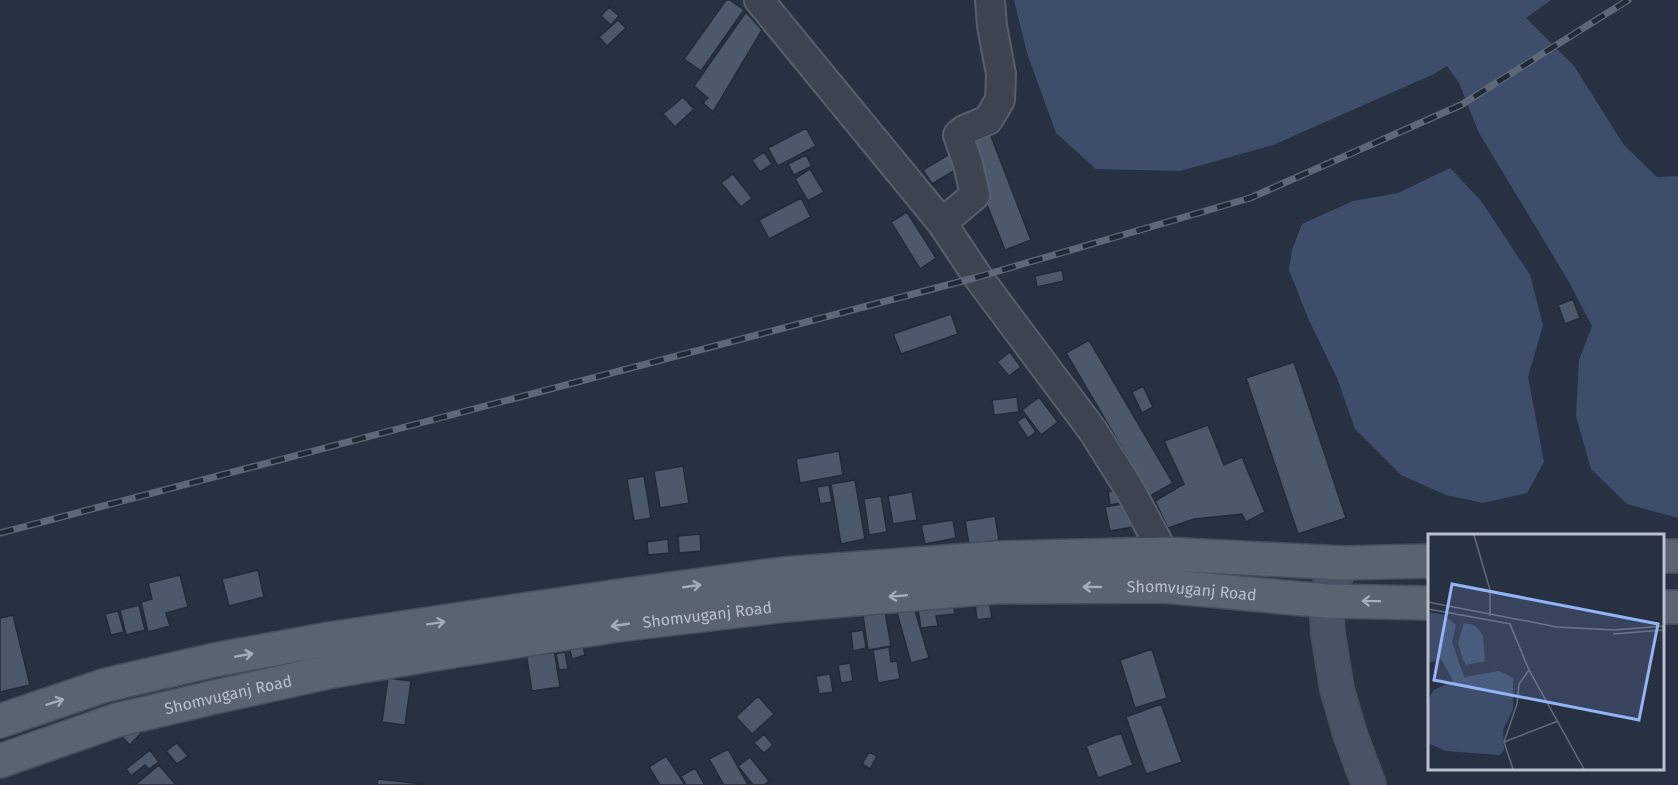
<svg xmlns="http://www.w3.org/2000/svg" width="1678" height="785" font-family="'Fira Sans',sans-serif">
<style>
.water{fill:#3e4e6a}
.building{fill:#4e586b;stroke:#232b39;stroke-width:1.5}
.lines{fill:none;stroke-linecap:round;stroke-linejoin:round}
.street-casing{stroke:#575f6c;stroke-width:32}
.secondary-casing{stroke:#464d5b;stroke-width:36}
.primary-casing{stroke:#464d5b;stroke-width:36}
.street{stroke:#3c4452;stroke-width:28}
.secondary{stroke:#4a5365;stroke-width:33}
.primary{stroke:#5a6372;stroke-width:33}
.rail-casing{stroke:#5e6879;stroke-width:7}
.rail{stroke:#212937;stroke-width:4.5;stroke-dasharray:14;stroke-linecap:butt}
.oneway{stroke:#a6adba}
.labels{text-anchor:middle;dominant-baseline:central;stroke-width:4.5;stroke-linejoin:round;paint-order:stroke}
.street-label{font-size:16px;fill:#b9bfcc;stroke:#212937}
.inset-road{fill:none;stroke:#626a79;stroke-width:1.5}
.view{fill:#95b4f5;fill-opacity:0.15;stroke:#95b4f5;stroke-width:3}
.inset-edge{fill:none;stroke:#b9bfcc;stroke-width:3}
</style>
<rect width="100%" height="100%" fill="#283142"/>
<path class="water" d="M1014,0H1551L1526,18L1574,66L1624,145L1657,177L1678,176V518L1627,504L1591,469L1576,416L1579,360L1592,326L1569,282L1479,133L1459,83L1447,66L1434,74L1273,145L1180,171L1096,169L1056,133L1027,53Z
M1450,168L1481,201L1530,275L1543,325L1528,377L1544,462L1527,493L1483,503L1446,495L1401,475L1355,429L1337,378L1308,318L1289,270L1292,250L1302,224L1353,201L1398,193Z"/>
<path class="building" d="M726,0H730L744,10L701,71L684,59Z
M609,7L619,16L611,25L601,16Z
M746,12L762,30L713,112L703,103L708,98L694,86Z
M618,20L626,28L607,46L599,37Z
M683,97L694,109L675,127L663,114Z
M806,128L816,146L778,166L768,148Z
M989,131L1031,240L1005,250L962,142Z
M956,150L965,164L932,184L923,170Z
M764,152L772,164L760,172L752,160Z
M806,155L812,166L794,175L788,164Z
M810,169L824,192L808,201L795,179Z
M733,174L752,198L741,207L721,183Z
M801,198L811,217L769,239L759,220Z
M907,212L936,258L920,269L891,222Z
M1062,270L1064,281L1037,287L1035,276Z
M1573,299L1580,318L1565,324L1558,305Z
M951,314L958,334L901,354L893,334Z
M1089,340L1173,483L1150,496L1066,353Z
M1010,352L1021,367L1009,376L997,362Z
M1294,362L1346,518L1298,534L1246,378Z
M1143,386L1153,407L1142,413L1132,392Z
M1017,397L1019,412L994,415L992,400Z
M1039,397L1058,422L1041,435L1022,410Z
M1025,416L1036,432L1028,438L1017,422Z
M1208,425L1224,465L1242,457L1265,512L1246,522L1242,514L1194,519L1168,528L1155,501L1184,484L1164,441Z
M839,451L843,475L800,483L796,459Z
M683,466L689,503L660,508L654,471Z
M644,476L651,518L634,521L627,479Z
M855,480L865,539L841,544L831,484Z
M829,485L832,502L820,504L817,487Z
M1123,489L1126,502L1110,505L1108,492Z
M912,492L917,520L893,524L888,496Z
M881,496L887,532L869,535L864,499Z
M1128,503L1133,527L1110,531L1105,507Z
M995,516L999,540L969,545L965,521Z
M953,520L956,538L925,544L921,525Z
M700,534L701,551L679,553L678,536Z
M668,539L669,553L648,555L647,542Z
M258,570L264,597L229,606L222,579Z
M180,575L188,607L166,613L170,626L148,632L141,602L152,599L148,583Z
M952,598L955,614L936,616L938,626L921,628L917,604Z
M989,601L992,618L977,620L975,603Z
M139,605L145,630L126,635L120,610Z
M914,607L929,658L911,663L897,613Z
M118,611L124,632L111,635L105,614Z
M885,611L891,646L868,650L863,615Z
M13,615L30,685L0,692V618Z
M863,630L866,648L853,651L851,632Z
M581,638L585,655L572,659L568,642Z
M889,647L891,662L897,661L900,679L878,683L873,650Z
M554,649L560,687L532,691L526,653Z
M1152,649L1167,698L1135,708L1120,660Z
M565,652L568,669L559,670L556,654Z
M850,663L853,681L841,683L838,665Z
M830,674L833,692L819,694L816,676Z
M388,678L411,681L405,725L382,722Z
M758,696L774,714L752,734L736,717Z
M1161,704L1182,762L1146,774L1126,717Z
M129,719L142,732L130,745L117,732Z
M1121,733L1133,765L1098,778L1086,746Z
M764,734L773,745L764,753L754,743Z
M177,743L188,756L177,764L166,751Z
M728,749L748,785H724L709,759Z
M150,750L159,762L149,769L145,765L131,776L126,769Z
M869,752L877,756L870,769L862,764Z
M666,756L685,785H660L649,767Z
M750,757L769,781L764,785H753L738,766Z
M159,765L176,785H135Z
M695,768L705,785H686L681,776Z
M378,779L423,784V785H377Z"/>
<g class="lines">
<defs>
<path id="street" d="M759,0L942,223L978,277L1093,431L1130,490L1164,554
M942,223L975,195L968,164L958,135L964,130L988,120L1000,100L1001,74L992,26L990,0"/>
<path id="secondary" d="M1344,563L1330,585L1326,601L1328,634L1337,689L1350,734L1369,785"/>
<g id="primary">
<path d="M1662,556H1678"/>
<path d="M1662,607H1678"/>
<path d="M0,721L106,685L214,660L329,639L442,622L612,597L782,574L998,558L1164,554L1344,563L1429,561"/>
<path id="s1" d="M0,761L117,720L219,696L333,671L446,652L618,625L786,605L995,587L1163,586L1326,601L1429,603"/>
</g>
</defs>
<use href="#street" class="street-casing"/>
<use href="#secondary" class="secondary-casing"/>
<use href="#primary" class="primary-casing"/>
<use href="#street" class="street"/>
<use href="#secondary" class="secondary"/>
<use href="#primary" class="primary"/>
<defs>
<path id="rail" d="M0,533L978,277L1250,198L1461,105L1628,0"/>
</defs>
<use href="#rail" class="rail-casing"/>
<use href="#rail" class="rail"/>
</g>
<defs><path id="oneway-shaft" d="M-6 0H5M1.5-3L5.5 0L1.5 3" fill="none" stroke-width="1.6" stroke-linecap="round" stroke-linejoin="round" transform="scale(1.5)"/></defs>
<g class="oneway">
<use href="#oneway-shaft" transform="translate(692 586) rotate(-8)"/>
<use href="#oneway-shaft" transform="translate(1092 587) rotate(180)"/>
<use href="#oneway-shaft" transform="translate(898 596) rotate(175)"/>
<use href="#oneway-shaft" transform="translate(1371 601) rotate(-179)"/>
<use href="#oneway-shaft" transform="translate(436 623) rotate(-9)"/>
<use href="#oneway-shaft" transform="translate(620 625) rotate(172)"/>
<use href="#oneway-shaft" transform="translate(244 655) rotate(-10)"/>
<use href="#oneway-shaft" transform="translate(55 702) rotate(-18)"/>
</g>
<g class="labels">
<g class="street-label">
<text stroke="none"><textPath href="#s1" startOffset="1210">Shomvuganj Road</textPath></text>
<text stroke="none"><textPath href="#s1" startOffset="724">Shomvuganj Road</textPath></text>
<text stroke="none"><textPath href="#s1" startOffset="238">Shomvuganj Road</textPath></text>
</g>
</g>
<g transform="translate(1428 534)">
<rect width="236" height="236" fill="#283142"/>
<path d="M0,78L16,81L28,91L24,108L36,143L71,137L85,144V175L75,196L76,216L72,221L18,217L0,209L1,164L6,156L25,147L13,125L0,129ZM36,89L46,91L55,101L57,127L38,131L35,126L30,109Z" fill="#3e4e6a"/>
<path class="inset-road" d="M46,1L62,56V82M0,68L129,93L186,96L236,92M0,75L83,90M82,90L101,136L156,235M185,100L236,96M76,208L130,187M85,235L76,208L89,170L91,150L101,136"/>
<path class="view" d="M24,50L230,90L211,186L6,146Z"/>
<rect width="236" height="236" class="inset-edge"/>
</g>
</svg>
